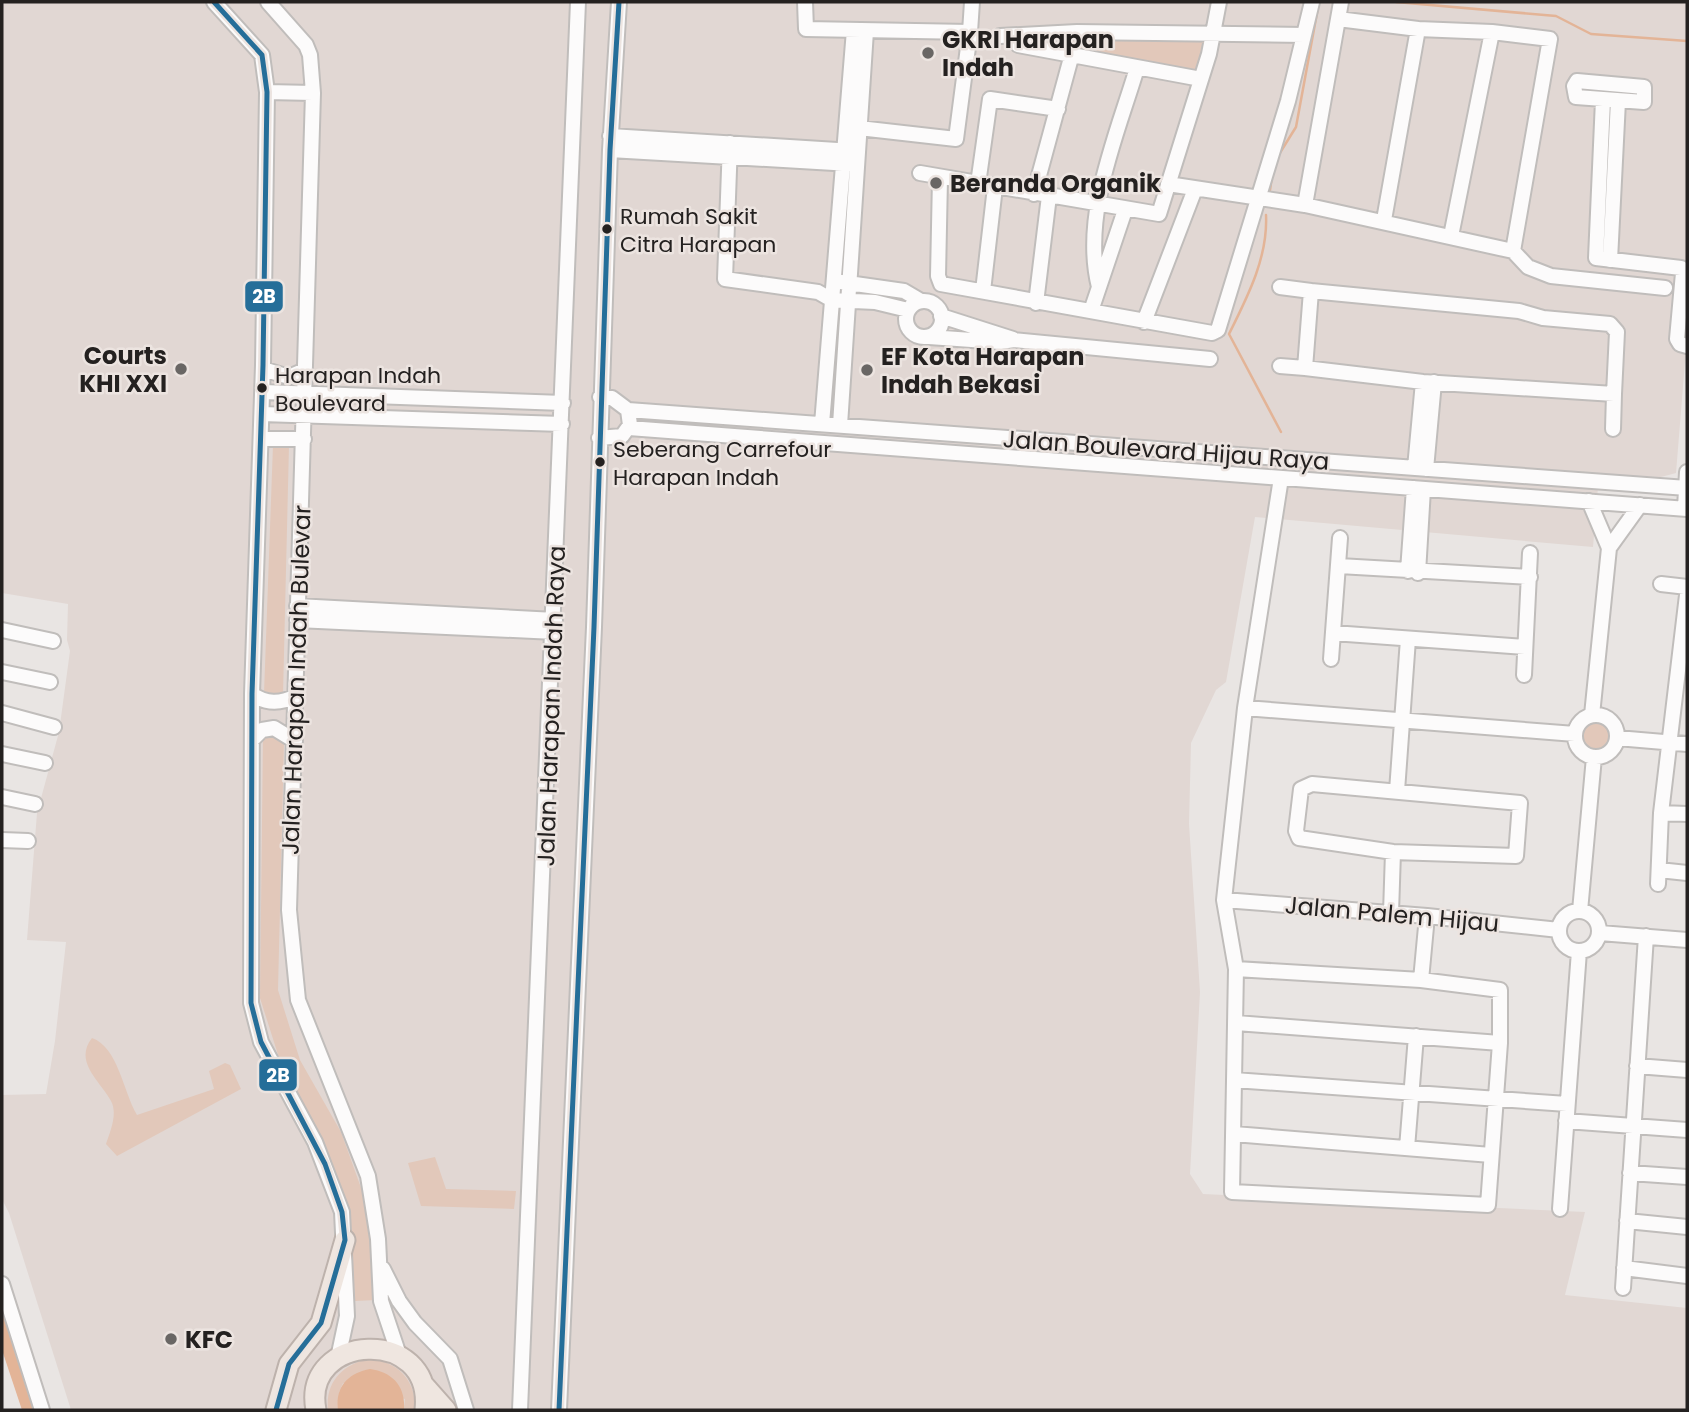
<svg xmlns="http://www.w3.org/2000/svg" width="1689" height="1412" font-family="Poppins,sans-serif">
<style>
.built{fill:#e1d7d3}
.green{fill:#e2c8ba}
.water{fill:#e3b497}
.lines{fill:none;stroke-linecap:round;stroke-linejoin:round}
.stream{stroke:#e3b497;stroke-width:2.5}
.minor-casing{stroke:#c0bdbb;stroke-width:18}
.highway-casing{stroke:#bdb2ac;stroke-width:23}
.minor{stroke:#fcfbfb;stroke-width:14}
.highway{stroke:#efe6e0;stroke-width:19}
.bus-1-casing{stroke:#ece4e0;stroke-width:10}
.bus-1{stroke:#256e99;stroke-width:5}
.poi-dot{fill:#696664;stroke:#ece4e0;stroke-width:2.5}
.bus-dot{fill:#242120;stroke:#ece4e0;stroke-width:2.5}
.labels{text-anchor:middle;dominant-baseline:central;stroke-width:5;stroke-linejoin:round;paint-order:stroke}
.bus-label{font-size:22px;fill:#242120;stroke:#ece4e0;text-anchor:start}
.poi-label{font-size:24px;font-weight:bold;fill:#242120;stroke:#ece4e0;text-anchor:start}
.street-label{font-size:24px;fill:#242120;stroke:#ece4e0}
.line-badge{stroke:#ece4e0;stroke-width:2.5}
.badge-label{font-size:19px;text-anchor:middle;font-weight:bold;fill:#fff}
</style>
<rect width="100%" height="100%" fill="#e9e5e3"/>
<path class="built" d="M2,2H1687V337L1676,473L1661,477L1599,475L1593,547L1255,517L1226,682L1216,690L1191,743L1189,824L1200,992L1190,1174L1203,1194L1585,1212L1565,1295L1687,1308V1410H71L9,1213L2,1199V1095L46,1094L55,1041L66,942L27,940L37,813L59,732L70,651L67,640L68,604L2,593Z"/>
<path class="green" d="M1029,38L1208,39L1198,73L1029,44Z
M273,445H289L283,695L264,694Z
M1575 736a21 21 0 1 1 42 0a21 21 0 1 1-42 0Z
M263,735L281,737L284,742L278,990L300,1060L341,1132L365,1199L371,1231L376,1300L355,1301L351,1236L344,1196L316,1126L281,1064L260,998Z
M92,1038C118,1047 123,1091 137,1115L214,1089L209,1071L225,1063L230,1065L241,1089L117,1156L106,1144C110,1132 118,1114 111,1101C101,1082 73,1062 92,1038Z
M435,1157L446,1189L516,1191L514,1209L421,1206L408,1163Z
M369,1359C399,1362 416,1380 415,1410H404L405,1399L343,1383L339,1392L338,1410H328C325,1382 343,1364 369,1359Z"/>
<path class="water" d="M2,1284L43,1410H22L2,1350Z
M370,1369C393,1372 406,1387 404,1410H338C335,1387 348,1373 370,1369Z"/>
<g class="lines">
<path class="stream" d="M1396,2L1556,16L1591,34L1687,41
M1278,156L1296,127L1319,2
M1270,190L1272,176
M1266,215C1268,257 1248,296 1229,334L1281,432"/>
<defs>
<path id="minor" d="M214,2L262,55L267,92L263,365L252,694L251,1003L261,1042L315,1142L342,1212L347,1316L338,1358
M268,2L306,45L310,55L313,93L289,910L298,1000L368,1176L378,1239L381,1301L399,1355
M805,2L806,29L970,32L972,2
M1338,19L1418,29L1492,32L1550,39L1513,251
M1000,36L1077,32L1304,35
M1018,45L1201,79
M1577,81L1644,87V102L1576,97L1574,86Z
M267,92L313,93
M1603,100L1596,258L1681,268L1683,273L1677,339L1680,344L1687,346
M859,128L956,139L970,32
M610,136L853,151
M730,143L725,279L818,292L832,300L875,302L908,310
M610,150L851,164
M920,173L1159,214L1209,54L1219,2
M940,178L938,276L941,284L1212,333L1218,330L1288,101L1312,2
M978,184L990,99L1058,109
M1168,184L1305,205L1513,251L1528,267L1551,276L1665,288
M1034,194L1072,54
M1305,205L1341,2
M1384,220L1418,29
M1451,236L1492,32
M1610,260L1618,101
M841,282L904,291L921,301
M1099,287C1081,216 1117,135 1137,68
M1280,287L1311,291
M983,291L995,187
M1311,291L1519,311L1543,318L1610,324L1617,332L1614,394L1423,382L1305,368Z
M906 319a18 18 0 1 1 36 0a18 18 0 1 1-36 0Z
M1036,303L1049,196
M1091,311L1125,210
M941,316L1013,339
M1144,322L1195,189
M929,337L1000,342L1014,340L1210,359
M1280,366L1305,368
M263,369L289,377L305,370
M263,392L563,403
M628,410L1687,488
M262,414L562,424
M822,424L854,30
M840,425L866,31
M629,428L1687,509
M1613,429L1614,394
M599,438L622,436L630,425L628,410L612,398L600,397
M261,439H304
M1415,468L1423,382
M1426,469L1434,382
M1589,501L1609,548L1592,715
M1685,508L1687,472
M1609,548L1640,505
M1339,566L1530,577
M1408,571L1414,488
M1418,573L1423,489
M1661,584L1687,587
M297,606L555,620
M297,620L555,632
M2,630L53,641
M1333,633L1525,647
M1331,659L1340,538
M2,672L50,682
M1524,675L1530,553
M252,694C266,704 280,704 296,696
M1245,708L1575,734
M2,713L54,727
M1575 736a21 21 0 1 1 42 0a21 21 0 1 1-42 0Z
M1617,738L1687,744
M252,740L262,730L274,728L295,741
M2,754L45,763
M1312,784L1520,803L1516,856L1393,852L1299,838L1296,831L1301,789Z
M1397,791L1408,639
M2,797L35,804
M1661,813L1687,814
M2,840L28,841
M1659,870L1687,873
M1658,884L1661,813L1687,595
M1224,900L1427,916L1559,930
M1559 931a20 20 0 1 1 40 0a20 20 0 1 1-40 0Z
M1580,911L1594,757
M1391,913L1393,852
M1600,933L1687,940
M1236,969L1421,980L1500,990V1043L1488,1205L1232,1192L1236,969L1224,900L1245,708L1281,478
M1421,980L1427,916
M1236,1023L1500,1043
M1637,1066L1687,1070
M1234,1080L1567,1104
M1566,1121L1687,1130
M1234,1134L1491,1155
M1407,1148L1416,1036
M1630,1173L1687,1177
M1560,1209L1579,951
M1627,1221L1687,1227
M1624,1268L1687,1276
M383,1269L399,1301L415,1323L450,1359L466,1410
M2,1284L42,1410
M1623,1288L1646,936
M520,1410L578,2
M559,1410L594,627L610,150L619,2"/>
<path id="highway" d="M423,1384L446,1410
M276,1410L289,1364L321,1323L345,1240
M316,1410C301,1333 434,1325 425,1410"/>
</defs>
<use href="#minor" class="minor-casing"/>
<use href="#highway" class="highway-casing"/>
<use href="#minor" class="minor"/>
<use href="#highway" class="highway"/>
<defs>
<path id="bus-1" d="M214,2L262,55L267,92L263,365L252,694L251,1003L261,1042L325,1164L342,1212L345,1240L321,1323L289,1364L276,1410
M559,1410L594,627L610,150L619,2"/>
</defs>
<use href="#bus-1" class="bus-1-casing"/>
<use href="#bus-1" class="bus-1"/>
</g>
<g class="poi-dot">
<circle cx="928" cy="53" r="7"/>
<circle cx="936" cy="183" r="7"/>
<circle cx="181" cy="369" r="7"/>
<circle cx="867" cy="370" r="7"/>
<circle cx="171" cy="1339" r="7"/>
</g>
<g class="bus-dot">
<circle cx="607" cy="229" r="6"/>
<circle cx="262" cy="388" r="6"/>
<circle cx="600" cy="462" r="6"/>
</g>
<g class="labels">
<g class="bus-label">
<text x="620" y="216">Rumah Sakit<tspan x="620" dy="28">Citra Harapan</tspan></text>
<text x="275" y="375">Harapan Indah<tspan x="275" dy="28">Boulevard</tspan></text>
<text x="613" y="449">Seberang Carrefour<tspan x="613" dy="28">Harapan Indah</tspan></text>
</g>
<g class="poi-label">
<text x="942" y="39">GKRI Harapan<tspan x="942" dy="28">Indah</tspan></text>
<text x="950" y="183">Beranda Organik</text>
<text x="167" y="355" text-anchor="end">Courts<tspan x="167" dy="28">KHI XXI</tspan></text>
<text x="881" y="356">EF Kota Harapan<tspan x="881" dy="28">Indah Bekasi</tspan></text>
<text x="185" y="1339">KFC</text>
</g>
<g class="street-label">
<text transform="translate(1166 450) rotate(4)">Jalan Boulevard Hijau Raya</text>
<text transform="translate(296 680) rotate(-88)">Jalan Harapan Indah Bulevar</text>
<text transform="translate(551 706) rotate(-88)">Jalan Harapan Indah Raya</text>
<text transform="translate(1392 914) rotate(5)">Jalan Palem Hijau</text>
</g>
</g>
<g class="line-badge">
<rect x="244" y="280" width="40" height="33" rx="7" fill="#256e99"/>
<rect x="258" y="1058" width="40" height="34" rx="7" fill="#256e99"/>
</g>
<g class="badge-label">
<text x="264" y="303">2B</text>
<text x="278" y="1082">2B</text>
</g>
<rect width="1689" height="1412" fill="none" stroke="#242120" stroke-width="7"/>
</svg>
